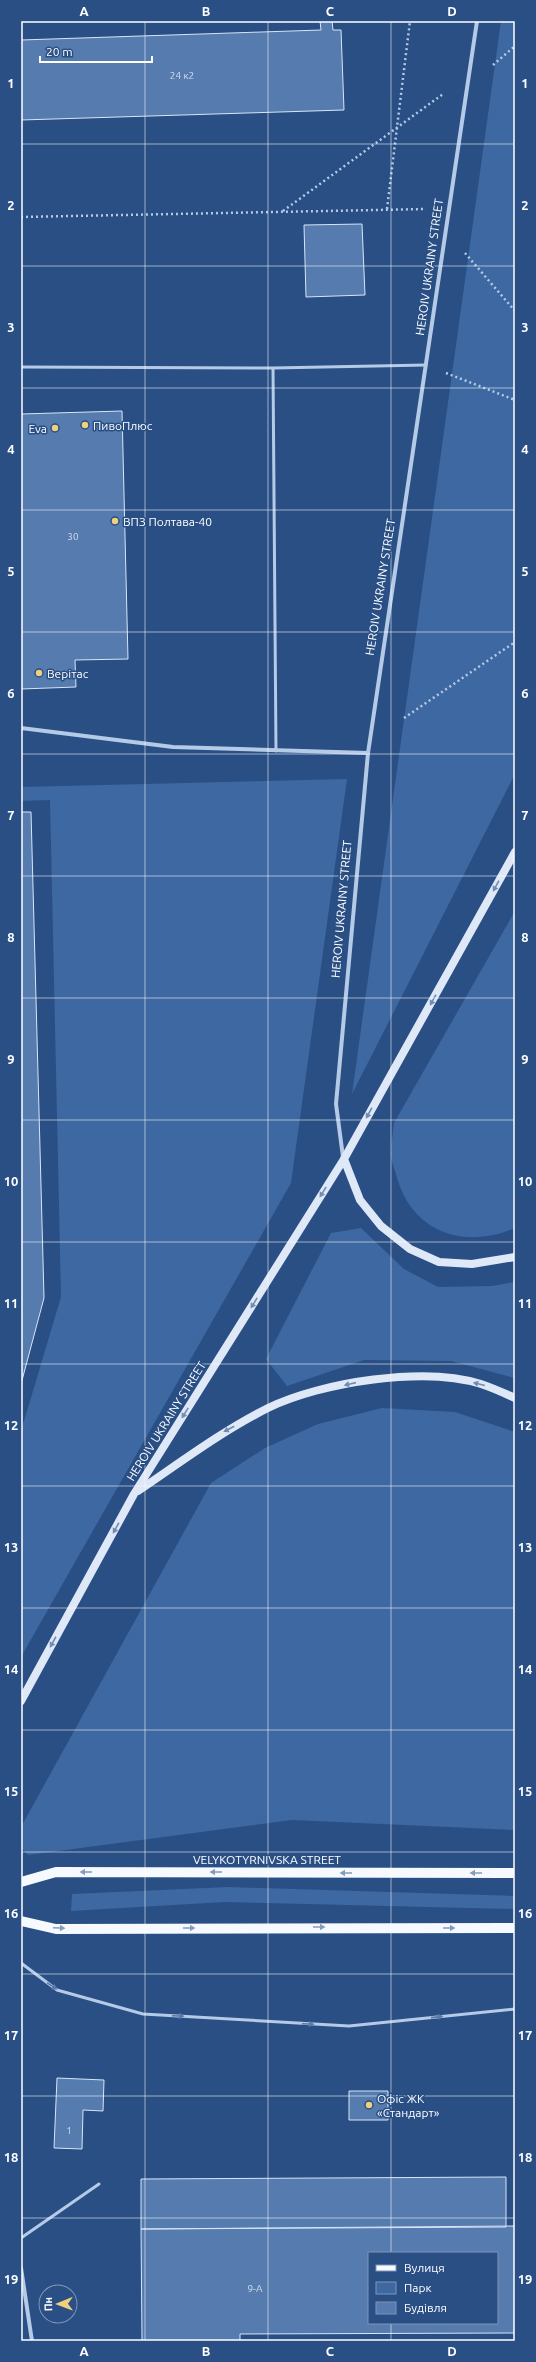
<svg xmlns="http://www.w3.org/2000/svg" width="536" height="2362" font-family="Ubuntu,sans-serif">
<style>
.green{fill:#3e68a1}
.building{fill:#567baf;stroke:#d8e5f6;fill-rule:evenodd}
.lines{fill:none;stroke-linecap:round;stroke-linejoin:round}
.path{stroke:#b5cae7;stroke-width:2.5;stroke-dasharray:2 3;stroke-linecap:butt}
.lane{stroke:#b5cae7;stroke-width:3}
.street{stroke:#b5cae7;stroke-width:4}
.secondary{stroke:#dee8f7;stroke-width:8}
.primary{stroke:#f6f9fe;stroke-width:10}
.oneway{fill:#718cb3}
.oneway2{fill:#859cbb}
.oneway3{fill:#5a7aa7}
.grid{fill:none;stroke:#fff;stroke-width:1;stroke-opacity:0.55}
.poi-dot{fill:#eed17c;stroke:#294f85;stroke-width:1.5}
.labels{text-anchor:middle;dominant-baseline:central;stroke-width:3;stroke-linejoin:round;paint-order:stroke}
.number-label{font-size:10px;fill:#d5deeb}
.street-label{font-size:12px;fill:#fff;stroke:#294f85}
.poi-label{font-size:12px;fill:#fff;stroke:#294f85;text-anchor:start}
.neatline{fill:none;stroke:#fff;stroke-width:1.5}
.grid-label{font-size:13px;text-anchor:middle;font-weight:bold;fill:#fff}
</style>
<rect width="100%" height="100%" fill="#294f85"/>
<path class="green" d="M501,21H515V774L352,1094Z
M347,779L291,1183L21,1657V1431L61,1297L50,800L21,801V787Z
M515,911V1228C463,1251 410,1231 396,1174C394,1168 391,1160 391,1154C391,1144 393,1133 394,1123Z
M361,1228L404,1269L438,1287L492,1286L515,1282V1378L451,1361L364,1360L287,1386L266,1359L331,1233Z
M382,1408L455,1412L515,1432V1830L292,1820L28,1855L21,1847V1827L211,1483L265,1448L318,1424Z
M228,1887L515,1896V1909L225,1902L71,1911L72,1894Z"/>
<path class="building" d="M320,21H332L333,30H341L344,110L21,120V40L321,30Z
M362,224L365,295L306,297L304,225Z
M122,411L128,659L75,660L76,687L21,689V414Z
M21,812H31L44,1298L21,1384Z
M57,2078L104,2080L103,2111L83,2110L82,2149L54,2148Z
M349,2091H388V2120H349Z
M506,2177V2227L141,2229V2179Z
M515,2226V2333L240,2334V2341H142L141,2229ZM369,2253H497V2323H369Z"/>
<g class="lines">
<path class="path" d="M493,65L515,46
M387,209L410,21
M283,211L443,94
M21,217L426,209
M465,253L515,311
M446,373L515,400
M404,718L515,642"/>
<path class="lane" d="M21,367L273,368L426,365
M273,368L276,751
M21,1963L57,1990L143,2014L349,2026L515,2009
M21,2238L99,2184"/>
<path class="street" d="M21,728L173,747L368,753
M343,1157L336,1104L368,753L477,21
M21,2268L32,2341"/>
<path class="secondary" d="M344,1159L360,1200L381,1226L410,1249L439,1262L472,1264L515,1257
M138,1491C181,1462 222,1431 268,1408C321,1382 425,1366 481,1384C493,1388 504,1393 515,1398
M21,1701L134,1494L344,1159L515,852"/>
<path class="primary" d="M21,1882L56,1872L515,1873
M21,1921L56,1929L515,1928"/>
</g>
<defs><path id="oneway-solid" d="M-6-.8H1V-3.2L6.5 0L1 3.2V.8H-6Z"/></defs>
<g class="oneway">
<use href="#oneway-solid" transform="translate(496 886) rotate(119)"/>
<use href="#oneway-solid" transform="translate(433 1000) rotate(119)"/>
<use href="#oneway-solid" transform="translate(369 1113) rotate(119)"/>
<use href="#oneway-solid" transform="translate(323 1192) rotate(122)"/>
<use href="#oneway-solid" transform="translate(254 1303) rotate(122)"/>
<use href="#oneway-solid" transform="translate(350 1384) rotate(167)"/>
<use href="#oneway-solid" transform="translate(479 1384) rotate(-166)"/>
<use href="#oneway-solid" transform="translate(185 1413) rotate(122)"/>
<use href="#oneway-solid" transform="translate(229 1429) rotate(152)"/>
<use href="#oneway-solid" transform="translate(116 1528) rotate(119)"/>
<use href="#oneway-solid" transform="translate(53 1642) rotate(119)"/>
</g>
<g class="oneway2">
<use href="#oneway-solid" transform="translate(86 1872) rotate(-180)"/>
<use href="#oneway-solid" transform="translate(216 1872) rotate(-180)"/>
<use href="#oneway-solid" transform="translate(346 1873) rotate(-180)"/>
<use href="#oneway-solid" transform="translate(476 1873) rotate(-180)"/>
<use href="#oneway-solid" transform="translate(319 1927)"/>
<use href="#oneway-solid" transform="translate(59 1928) rotate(3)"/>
<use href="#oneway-solid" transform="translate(189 1928)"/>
<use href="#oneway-solid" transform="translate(449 1928)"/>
</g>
<g class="oneway3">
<use href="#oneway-solid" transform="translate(52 1986) rotate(35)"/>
<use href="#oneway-solid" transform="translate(178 2016) rotate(3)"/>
<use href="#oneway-solid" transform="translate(437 2017) rotate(-6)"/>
<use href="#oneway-solid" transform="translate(308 2024) rotate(3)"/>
</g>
<path class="grid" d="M145,21V2341M268,21V2341M391,21V2253M21,144H515M21,266H515M21,388H515M21,510H515M21,632H515M21,754H515M21,876H515M21,998H515M21,1120H515M21,1242H515M21,1364H515M21,1486H515M21,1608H515M21,1730H515M21,1852H515M21,1974H515M21,2096H515M21,2218H515M391,2323V2341"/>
<g class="poi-dot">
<circle cx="85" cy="425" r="4"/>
<circle cx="55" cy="428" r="4"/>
<circle cx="115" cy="521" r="4"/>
<circle cx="39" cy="673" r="4"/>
<circle cx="369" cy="2105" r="4"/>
</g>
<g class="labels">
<g class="number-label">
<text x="182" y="75">24 к2</text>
<text x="73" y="536">30</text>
<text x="69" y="2130">1</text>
<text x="255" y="2288">9-А</text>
</g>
<g class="street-label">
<text transform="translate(429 267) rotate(-82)">HEROIV UKRAINY STREET</text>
<text transform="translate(380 587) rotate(-81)">HEROIV UKRAINY STREET</text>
<text transform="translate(341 909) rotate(-85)">HEROIV UKRAINY STREET</text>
<text transform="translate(166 1421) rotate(-58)">HEROIV UKRAINY STREET</text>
<text x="267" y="1859">VELYKOTYRNIVSKA STREET</text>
</g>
<g class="poi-label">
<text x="93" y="425">ПивоПлюс</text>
<text x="47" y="428" text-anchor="end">Eva</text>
<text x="123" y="521">ВПЗ Полтава-40</text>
<text x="47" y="673">Верітас</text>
<text x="377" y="2098">Офіс ЖК<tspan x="377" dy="14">«Стандарт»</tspan></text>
</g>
</g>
<rect width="536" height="2362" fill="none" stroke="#294f85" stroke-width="44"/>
<rect x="368" y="2252" width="130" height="72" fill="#294f85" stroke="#7f95b6"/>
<rect x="376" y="2265" width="20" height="6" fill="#f6f9fe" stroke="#7f95b6"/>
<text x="404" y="2272" font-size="12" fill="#ffffff">Вулиця</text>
<rect x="376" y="2282" width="20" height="12" fill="#3e68a1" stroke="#7f95b6"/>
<text x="404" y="2292" font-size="12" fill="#ffffff">Парк</text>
<rect x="376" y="2302" width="20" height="12" fill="#567baf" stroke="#7f95b6"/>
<text x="404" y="2312" font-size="12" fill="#ffffff">Будівля</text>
<g transform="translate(58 2304) rotate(269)"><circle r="19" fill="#294f85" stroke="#7f95b6"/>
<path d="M0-3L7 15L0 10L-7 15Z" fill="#eed17c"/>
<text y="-6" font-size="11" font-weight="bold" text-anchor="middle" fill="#ffffff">Пн</text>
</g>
<path d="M40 56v6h112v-6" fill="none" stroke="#ffffff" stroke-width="2"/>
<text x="46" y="56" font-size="12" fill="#ffffff" stroke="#294f85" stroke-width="3" paint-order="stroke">20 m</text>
<rect x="22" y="22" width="492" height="2318" class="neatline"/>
<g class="grid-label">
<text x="84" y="16">A</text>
<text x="206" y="16">B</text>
<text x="330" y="16">C</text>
<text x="452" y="16">D</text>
<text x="11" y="88">1</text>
<text x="525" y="88">1</text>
<text x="11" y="210">2</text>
<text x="525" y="210">2</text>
<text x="11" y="332">3</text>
<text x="525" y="332">3</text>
<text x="11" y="454">4</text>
<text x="525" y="454">4</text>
<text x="11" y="576">5</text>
<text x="525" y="576">5</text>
<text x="11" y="698">6</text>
<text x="525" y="698">6</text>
<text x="11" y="820">7</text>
<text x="525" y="820">7</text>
<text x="11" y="942">8</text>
<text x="525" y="942">8</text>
<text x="11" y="1064">9</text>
<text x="525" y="1064">9</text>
<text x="11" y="1186">10</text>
<text x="525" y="1186">10</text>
<text x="11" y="1308">11</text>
<text x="525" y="1308">11</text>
<text x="11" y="1430">12</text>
<text x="525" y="1430">12</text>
<text x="11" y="1552">13</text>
<text x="525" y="1552">13</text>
<text x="11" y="1674">14</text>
<text x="525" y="1674">14</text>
<text x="11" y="1796">15</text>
<text x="525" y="1796">15</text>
<text x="11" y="1918">16</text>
<text x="525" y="1918">16</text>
<text x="11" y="2040">17</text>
<text x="525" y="2040">17</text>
<text x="11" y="2162">18</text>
<text x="525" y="2162">18</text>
<text x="11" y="2284">19</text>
<text x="525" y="2284">19</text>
<text x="84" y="2356">A</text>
<text x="206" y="2356">B</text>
<text x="330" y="2356">C</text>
<text x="452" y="2356">D</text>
</g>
</svg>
